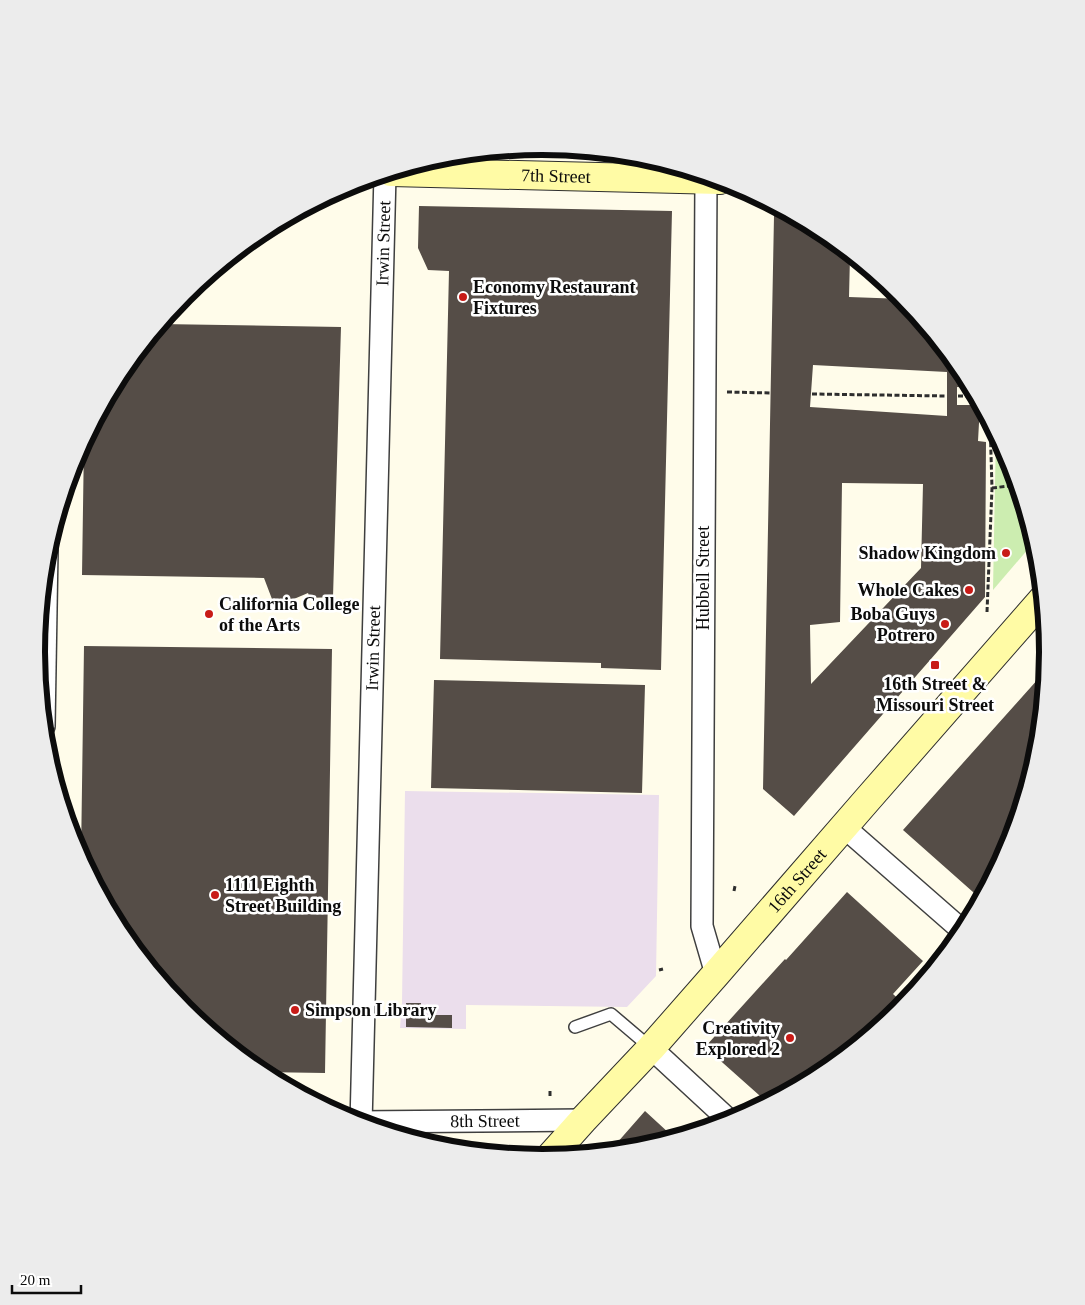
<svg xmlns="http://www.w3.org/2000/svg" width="1085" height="1305" font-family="'Times New Roman',serif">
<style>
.industrial{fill:#ebdeec}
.green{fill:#ccedb0}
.building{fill:#554d47;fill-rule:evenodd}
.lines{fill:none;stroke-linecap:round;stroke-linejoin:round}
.service-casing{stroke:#3f3f3f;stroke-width:14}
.minor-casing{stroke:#3f3f3f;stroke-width:24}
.secondary-casing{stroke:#2e2e2e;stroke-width:30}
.path{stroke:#2e2e2e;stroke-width:3;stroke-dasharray:5 2.5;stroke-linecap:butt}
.service{stroke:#fff;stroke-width:11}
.minor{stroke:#fff;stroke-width:21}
.secondary{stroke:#fffba5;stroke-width:28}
.poi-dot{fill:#c81b17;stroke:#fff;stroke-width:2}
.labels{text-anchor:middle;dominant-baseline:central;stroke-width:5;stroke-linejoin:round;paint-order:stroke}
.street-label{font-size:18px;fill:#0c0c0c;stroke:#fff}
.poi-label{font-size:18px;font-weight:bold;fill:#0c0c0c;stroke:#fff;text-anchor:start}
.rim{fill:none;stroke:#0c0c0c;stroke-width:6}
</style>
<rect width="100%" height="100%" fill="#fffcea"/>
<path class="industrial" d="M405,791L659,795L656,976L627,1007L466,1005V1029L400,1028L402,1002Z"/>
<path class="green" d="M996,432L1010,459L1035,541L993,590Z"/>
<path class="building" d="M419,206L672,211L661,670L601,668V663L440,659L449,271L428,270L418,248Z
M774,216H795L824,232L854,256H850L849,297L904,299L964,371L972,388L957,387V405H980L978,441L986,442L985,597L794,816L763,789ZM813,365L947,372V416L810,407ZM842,483L923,484L921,568L811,684L810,625L840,622Z
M160,324L341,327L333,597L310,598L308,593L275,607L264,578L82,575L84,441L122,371Z
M84,646L332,649L325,1073L260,1072L184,1010L121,934L81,857Z
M1047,669L1039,752L1010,846L982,900L903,830Z
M434,680L645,685L642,793L431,788Z
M847,892L923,961L893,994L905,1005L900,1011L824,1074L768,1103L705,1047L785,959L786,960Z
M406,1003H421L420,1015H452V1028L406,1027Z
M645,1111L670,1134L662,1143L641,1149L609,1152Z"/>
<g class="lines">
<defs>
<path id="service" d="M575,1027L611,1014L651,1048"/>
<g id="minor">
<path d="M706,179L702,926L716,974"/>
<path d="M44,726L47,550"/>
<path d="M844,827L964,932"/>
<path d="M651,1048L731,1122"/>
<path id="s1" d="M356,1122L583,1120"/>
<path id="s2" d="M361,1124L385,174"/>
</g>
<g id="secondary">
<path id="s3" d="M391,172L720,180"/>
<path id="s4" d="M549,1158L583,1120L651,1048L716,974L867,800L1043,599"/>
</g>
</defs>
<use href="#service" class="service-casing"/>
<use href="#minor" class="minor-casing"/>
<use href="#secondary" class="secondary-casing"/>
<path class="path" d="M727,392L770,393
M812,394L946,396
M958,396H977
M992,488L1009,486L1013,469
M987,612L992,488L990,421
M734,891L735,886
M659,970L663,969
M550,1096V1090"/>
<use href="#service" class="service"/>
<use href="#minor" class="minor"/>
<use href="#secondary" class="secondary"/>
</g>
<g class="poi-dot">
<circle cx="463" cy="297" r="5"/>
<circle cx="1006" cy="553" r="5"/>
<circle cx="969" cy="590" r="5"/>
<circle cx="209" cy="614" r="5"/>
<circle cx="945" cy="624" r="5"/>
<rect x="930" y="660" width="10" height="10" rx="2.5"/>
<circle cx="215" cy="895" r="5"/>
<circle cx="295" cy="1010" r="5"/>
<circle cx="790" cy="1038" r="5"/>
</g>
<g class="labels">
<g class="street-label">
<text stroke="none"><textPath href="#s3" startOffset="165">7th Street</textPath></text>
<text stroke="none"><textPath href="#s2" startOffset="881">Irwin Street</textPath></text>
<text transform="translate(703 578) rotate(-90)">Hubbell Street</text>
<text stroke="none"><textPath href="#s2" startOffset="476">Irwin Street</textPath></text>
<text stroke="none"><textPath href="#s4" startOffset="372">16th Street</textPath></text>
<text stroke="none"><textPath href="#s1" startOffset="129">8th Street</textPath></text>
</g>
<g class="poi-label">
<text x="473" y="287">Economy Restaurant<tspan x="473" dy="21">Fixtures</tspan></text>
<text x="996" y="553" text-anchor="end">Shadow Kingdom</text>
<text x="959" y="590" text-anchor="end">Whole Cakes</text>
<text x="219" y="604">California College<tspan x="219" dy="21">of the Arts</tspan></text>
<text x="935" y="614" text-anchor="end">Boba Guys<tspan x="935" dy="21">Potrero</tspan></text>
<text x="935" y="684" text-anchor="middle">16th Street &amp;<tspan x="935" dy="21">Missouri Street</tspan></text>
<text x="225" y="885">1111 Eighth<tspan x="225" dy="21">Street Building</tspan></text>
<text x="305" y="1010">Simpson Library</text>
<text x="780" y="1028" text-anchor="end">Creativity<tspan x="780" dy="21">Explored 2</tspan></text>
</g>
</g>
<path d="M0 0H1085V1305H0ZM45 652a497 497 0 1 1 994 0a497 497 0 1 1-994 0Z" fill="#ececec" fill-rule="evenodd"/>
<path class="rim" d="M45 652a497 497 0 1 1 994 0a497 497 0 1 1-994 0Z"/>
<path d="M12 1285v8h69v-8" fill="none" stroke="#0c0c0c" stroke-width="2.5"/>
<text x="20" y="1285" font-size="15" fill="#0c0c0c" stroke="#ffffff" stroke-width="4" paint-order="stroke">20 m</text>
</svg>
